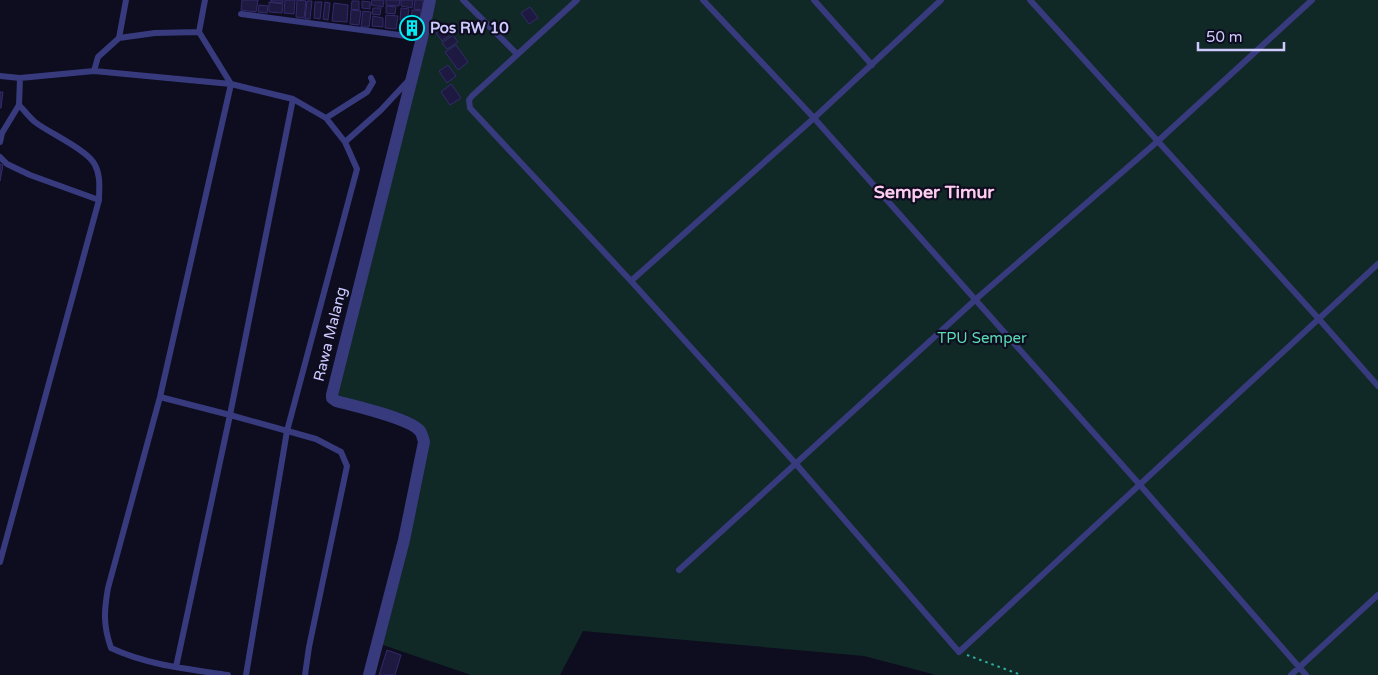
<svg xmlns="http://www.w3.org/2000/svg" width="1378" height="675" font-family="'Varela Round',sans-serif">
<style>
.green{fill:#102926}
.building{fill:#1e1940;stroke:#332b6b}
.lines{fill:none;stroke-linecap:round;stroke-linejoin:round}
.path{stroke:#2eaf9e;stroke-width:2;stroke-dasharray:2.5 4;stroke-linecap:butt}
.service{stroke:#383a7e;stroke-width:6}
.minor{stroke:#383a7e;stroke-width:12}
.labels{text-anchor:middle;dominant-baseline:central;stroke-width:4.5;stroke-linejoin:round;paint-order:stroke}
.poi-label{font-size:15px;font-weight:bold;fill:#cdcbfe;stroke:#0e0c1f;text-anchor:start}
.street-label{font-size:15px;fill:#cdcbfe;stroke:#0e0c1f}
.park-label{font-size:15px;fill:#58ddb3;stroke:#0e0c1f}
.quarter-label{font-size:18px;font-weight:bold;fill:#ffcdf0;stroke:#0e0c1f}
</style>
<rect width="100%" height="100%" fill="#0e0c1f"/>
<path class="green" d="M429,0H1378V675H936L864,656L583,631L560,675H471L377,643L421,432L336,401Z"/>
<path class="building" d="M242,0H258L256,12L241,10Z
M271,0H283V3L271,2Z
M285,0H295L294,14L284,13Z
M297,0L306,1L304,18L296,17Z
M372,0H384L383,7L371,5Z
M386,0H400L399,6L386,5Z
M401,0H413L412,8L401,6Z
M415,0H423V10L414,9Z
M307,1H312L310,19H305Z
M352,1H359V10L351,9Z
M362,1L370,2V9L362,8Z
M269,2L283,4L282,13L269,12Z
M315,2H322L320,19L314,18Z
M325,2L330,3L328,20L323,19Z
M334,3L348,5L347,22L332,21Z
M259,5L268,6L267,13L258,12Z
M386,6L396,7L395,14L386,13Z
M530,7L538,18L529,24L521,13Z
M373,8H381L380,15L372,14Z
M401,8L409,9L407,21L400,20Z
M351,10L361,11L359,25L350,24Z
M412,10L421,11L420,22L411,21Z
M363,11L371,12L369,27H361Z
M386,15L398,16L396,29L385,28Z
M373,16L383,18V27L372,26Z
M403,22L422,25L421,36L402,32Z
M444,28L450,35L442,41L436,33Z
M453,35L458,42L447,49L442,43Z
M456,45L468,62L458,70L445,52Z
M448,65L456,76L447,83L439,71Z
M451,84L461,98L450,105L441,92Z
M0,92H3L1,108H0Z
M0,164L3,165L0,181Z
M387,650L401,655L395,675H379Z"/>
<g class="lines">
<path class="path" d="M967,655L1021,675"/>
<path class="service" d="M205,0L199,32L231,84L160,397L108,588C104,611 103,625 111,648C147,665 188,669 228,675
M463,0L517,54
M577,0L472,96L469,100L470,108L631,281L796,464L959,652L1378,264
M703,0L814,118L1140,485L1306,675
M814,0L872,65
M1030,0L1318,318L1378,386
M241,14L422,38
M119,38L126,0
M94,71L98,57L119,38L155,33L199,32
M0,76L20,78L94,71L231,84L293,99L326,118L345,142L357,169L287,431L246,675
M326,118L367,92L373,82L371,78
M0,142L2,133L19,105
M345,142L381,110L409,80
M0,157L7,164L30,175L99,200
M631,281L814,118L941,0
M160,397L230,415L316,439L341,452L347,466L309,647L305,675
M0,562L99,200C99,189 101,176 95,165C88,150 49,133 35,122C29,117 24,110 19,105L20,78
M679,570L975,300L1158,141L1312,0
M176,667L230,415L293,99
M1291,675L1378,595"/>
<path class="minor" d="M369,675L404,540L424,442C423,438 422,434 420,431C409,418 354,406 336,401L332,398V395L422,38L430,0"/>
</g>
<defs>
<symbol id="building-ring" viewBox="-11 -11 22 22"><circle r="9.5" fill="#0e0c1f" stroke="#02ecf3" stroke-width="1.5"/><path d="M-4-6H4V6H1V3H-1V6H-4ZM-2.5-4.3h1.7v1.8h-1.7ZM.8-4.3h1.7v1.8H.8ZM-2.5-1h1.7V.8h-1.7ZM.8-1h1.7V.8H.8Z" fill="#02ecf3"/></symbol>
</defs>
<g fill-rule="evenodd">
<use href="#building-ring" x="398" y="14" width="28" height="28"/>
</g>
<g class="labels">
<g class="poi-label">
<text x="430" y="28">Pos RW 10</text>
</g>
<g class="street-label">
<text transform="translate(330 334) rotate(-76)">Rawa Malang</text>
</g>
<g class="park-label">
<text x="982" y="338">TPU Semper</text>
</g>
<g class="quarter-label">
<text x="934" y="192">Semper Timur</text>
</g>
</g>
<path d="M1198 42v8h86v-8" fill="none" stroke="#cdcbfe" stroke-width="2.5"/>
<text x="1206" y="42" font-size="15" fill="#cdcbfe" stroke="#0e0c1f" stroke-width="4" paint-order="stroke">50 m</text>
</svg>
